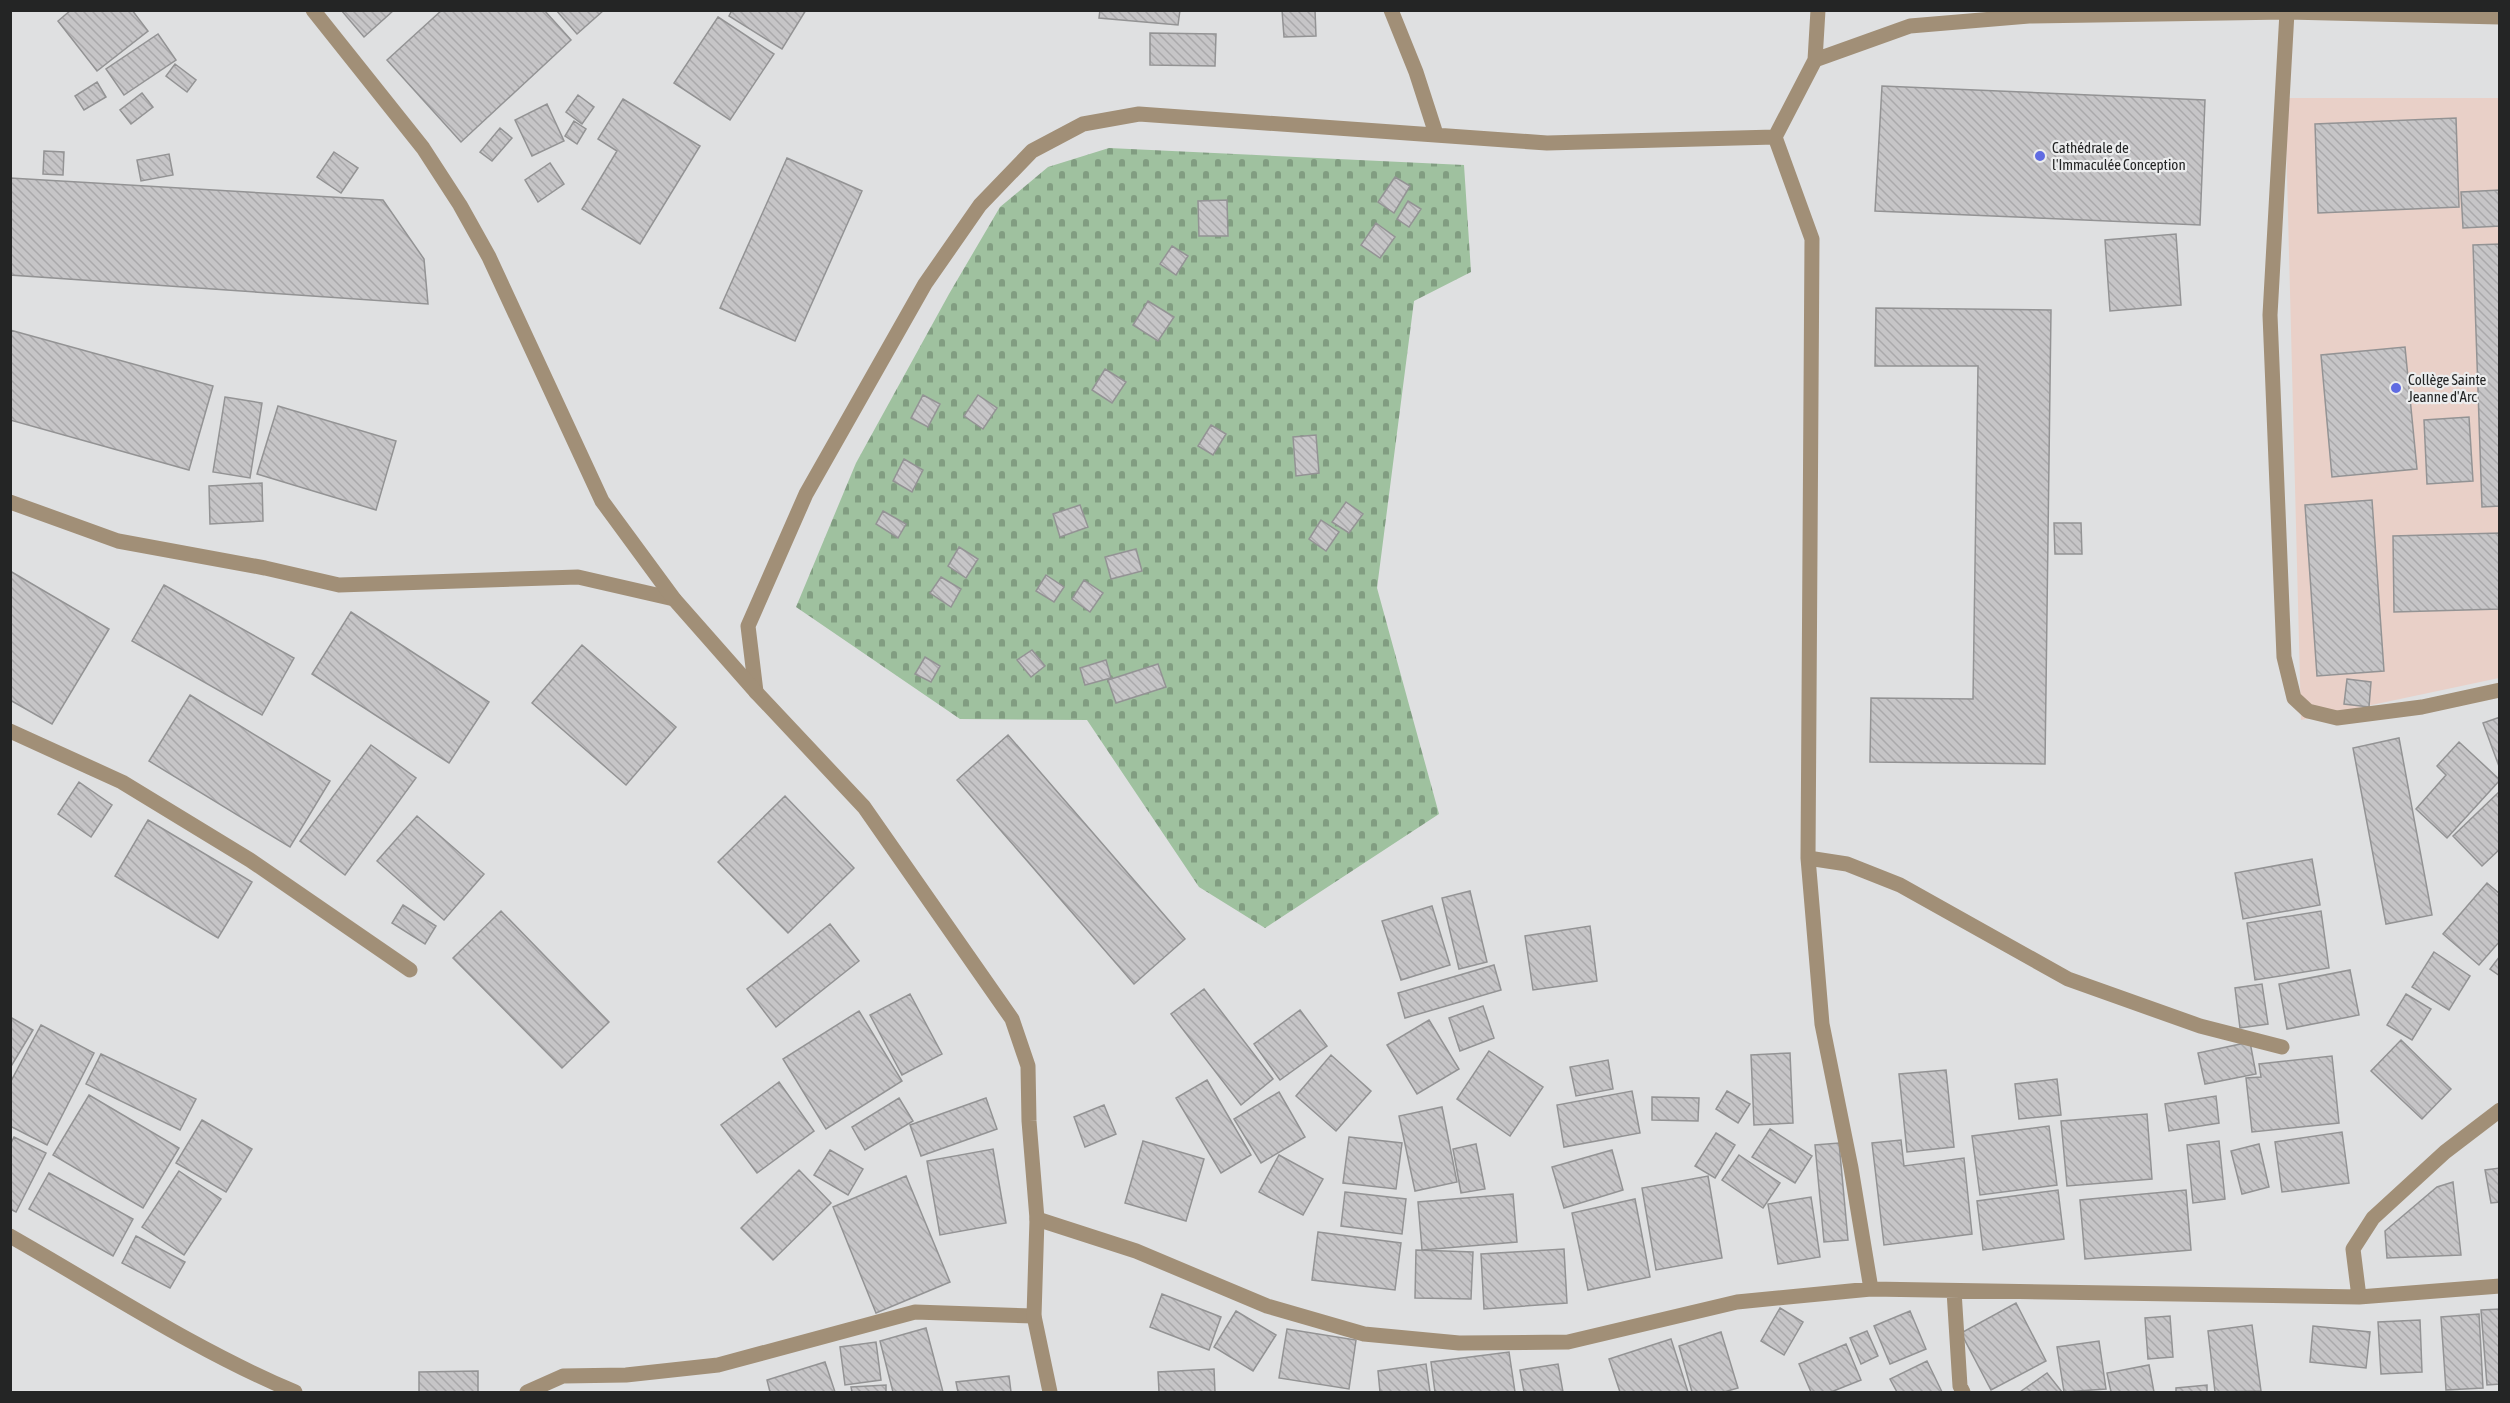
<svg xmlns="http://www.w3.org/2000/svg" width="2510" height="1403" font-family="'Asap Condensed',sans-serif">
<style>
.education{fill:#e9d0c8}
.cemetery{fill:url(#cemetery-stones)}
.building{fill:url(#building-back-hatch);stroke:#939394;stroke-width:1.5}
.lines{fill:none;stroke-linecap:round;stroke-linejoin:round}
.minor{stroke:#a18f77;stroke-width:15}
.tertiary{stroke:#a18f77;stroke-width:15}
.poi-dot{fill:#5f6be2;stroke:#ecedee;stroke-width:2}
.labels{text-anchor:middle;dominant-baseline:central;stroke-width:4.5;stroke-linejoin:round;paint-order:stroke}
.poi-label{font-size:15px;fill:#242525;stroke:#ecedee;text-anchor:start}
</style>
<defs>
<pattern id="cemetery-stones" width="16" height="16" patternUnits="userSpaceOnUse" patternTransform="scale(1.5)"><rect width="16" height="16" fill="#9fc19f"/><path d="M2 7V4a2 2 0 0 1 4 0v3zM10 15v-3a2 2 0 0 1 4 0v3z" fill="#819d81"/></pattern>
<pattern id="building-back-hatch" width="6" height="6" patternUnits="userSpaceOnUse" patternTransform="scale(1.5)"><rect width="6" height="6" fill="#c6c5c7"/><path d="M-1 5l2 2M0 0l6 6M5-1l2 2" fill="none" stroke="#aaa9ab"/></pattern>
</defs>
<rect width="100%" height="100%" fill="#dfe0e1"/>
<path class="education" d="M2285,98H2500L2499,678L2301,720Z"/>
<path class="cemetery" d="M1109,148L1464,165L1471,272L1414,301L1377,588L1439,814L1265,928L1199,887L1087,720L960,719L796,607L856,463L949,294L1000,207L1048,167Z"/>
<path class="building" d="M71,10H132L148,31L97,71L58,21Z
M341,10H394L364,37Z
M442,10H544L571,40L461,142L387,60Z
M556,10H604L577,34Z
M732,10H806L782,49L729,16Z
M1100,10H1180L1178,25L1099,18Z
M1282,10H1315L1316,36L1284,37Z
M718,17L774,54L730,120L674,83Z
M1150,33L1216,34L1215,66L1150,65Z
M158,34L176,60L124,95L106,69Z
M175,64L196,80L187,92L166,76Z
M97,82L106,97L84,110L75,96Z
M1882,86L2205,100L2200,225L1875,211Z
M142,93L153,107L131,124L120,110Z
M578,95L594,107L582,124L566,112Z
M623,99L700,146L640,244L582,209L617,151L598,139Z
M547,104L564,141L532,156L515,120Z
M2456,118L2459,207L2318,213L2315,124Z
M574,121L586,129L577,144L565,136Z
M500,128L512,138L492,161L480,152Z
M44,151L64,152L63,175L43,174Z
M334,152L358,168L341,193L317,177Z
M169,154L173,175L141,181L137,160Z
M787,158L862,191L795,341L720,308Z
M550,163L564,184L538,202L525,180Z
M1395,177L1410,186L1394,213L1378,202Z
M10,178L383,200L424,259L428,304L10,275Z
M2500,190V226L2463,228L2461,192Z
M1227,200L1228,236H1199L1198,201Z
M1408,201L1421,209L1409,227L1397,219Z
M1376,223L1395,237L1380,258L1361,245Z
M2176,234L2181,305L2110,311L2105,240Z
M2500,244V506L2482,507L2473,245Z
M1172,246L1188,256L1176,275L1160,264Z
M1148,301L1174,317L1158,341L1133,325Z
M1876,308L2051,310L2045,764L1870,762L1871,698L1973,699L1978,366H1875Z
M10,330L213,386L189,470L10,420Z
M2405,347L2417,469L2332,477L2321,355Z
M1105,369L1126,382L1112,403L1092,390Z
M923,395L940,404L928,427L911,418Z
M978,395L997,408L983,429L964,416Z
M225,397L262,403L250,478L213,472Z
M278,406L396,441L376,510L257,474Z
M2469,417L2473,481L2427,484L2424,420Z
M1211,425L1226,434L1213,455L1198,446Z
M1316,435L1319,473L1296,476L1293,437Z
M904,459L923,470L912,492L893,481Z
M262,483L263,521L210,524L209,486Z
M2372,500L2384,671L2317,676L2305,505Z
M1346,502L1363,514L1349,533L1332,522Z
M1080,505L1088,527L1060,537L1053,514Z
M883,511L906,524L898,538L876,524Z
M1321,520L1339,532L1326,551L1309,539Z
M2054,523H2081L2082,554H2055Z
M2500,533V609L2394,612L2393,536Z
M959,547L978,559L966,578L948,566Z
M1136,549L1142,571L1111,579L1105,557Z
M10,571L109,629L52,724L10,700Z
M1046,575L1064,587L1054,602L1036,591Z
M941,577L961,589L951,607L930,593Z
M1084,580L1103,593L1090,612L1072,599Z
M164,585L294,658L262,715L132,641Z
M351,612L489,702L449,763L312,674Z
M582,645L676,727L626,785L532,703Z
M1032,650L1045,666L1031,677L1017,660Z
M925,657L940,666L931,682L915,674Z
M1106,660L1111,678L1085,685L1080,668Z
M1158,664L1166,687L1116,703L1108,680Z
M2347,679L2371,682L2369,707L2344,704Z
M190,695L330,781L290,847L149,761Z
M2500,717V769L2483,723Z
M1008,735L1185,939L1134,984L957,780Z
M2399,738L2432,915L2386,924L2353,748Z
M2459,742L2500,780L2447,838L2416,809L2446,775L2437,766Z
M371,745L416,778L345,875L300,841Z
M79,782L112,805L91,837L58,814Z
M2500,791V849L2482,866L2453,836Z
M785,796L854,868L788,933L718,862Z
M417,816L484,874L444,920L377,861Z
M148,820L252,882L218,938L115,876Z
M2312,859L2320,905L2243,919L2235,873Z
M2487,883L2500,894V941L2479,965L2443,934Z
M1470,891L1487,962L1459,969L1442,898Z
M403,905L436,926L425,944L392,923Z
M1432,906L1450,965L1401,980L1382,921Z
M501,911L609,1022L562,1068L453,958Z
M2321,911L2329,968L2255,980L2247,923Z
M830,924L859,961L776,1027L747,989Z
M1590,926L1597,981L1533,990L1525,936Z
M2434,952L2470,976L2449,1010L2412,987Z
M2500,956V976L2490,969Z
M1494,965L1501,990L1405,1018L1398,993Z
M2350,970L2359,1015L2287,1029L2279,984Z
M2262,984L2268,1024L2240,1028L2235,988Z
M1204,989L1273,1079L1241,1105L1171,1014Z
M910,994L942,1054L902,1075L870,1015Z
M2406,994L2431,1009L2412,1040L2387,1025Z
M1483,1006L1494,1038L1460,1051L1449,1018Z
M1300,1010L1327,1046L1280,1080L1254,1044Z
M859,1011L902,1081L826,1129L783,1059Z
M10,1017L33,1030L10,1068Z
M1429,1020L1459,1069L1417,1094L1387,1045Z
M41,1025L94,1053L47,1145L10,1126V1083Z
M2401,1040L2451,1089L2422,1119L2371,1071Z
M2250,1042L2256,1074L2205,1084L2198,1053Z
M1489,1051L1543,1087L1510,1136L1457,1099Z
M1790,1053L1793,1123L1754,1125L1751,1055Z
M101,1054L196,1099L180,1130L86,1084Z
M1331,1055L1371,1091L1336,1131L1296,1096Z
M2332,1056L2339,1123L2252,1132L2246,1078L2261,1077L2259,1064Z
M1608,1060L1613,1089L1576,1096L1570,1067Z
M1946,1070L1954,1147L1907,1152L1899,1074Z
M2057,1079L2061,1115L2019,1119L2015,1084Z
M1207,1080L1251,1155L1221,1173L1176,1098Z
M779,1082L814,1131L757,1173L721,1125Z
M1632,1091L1640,1133L1564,1147L1557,1105Z
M1727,1091L1750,1104L1738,1123L1716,1109Z
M1279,1092L1305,1137L1261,1163L1234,1119Z
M89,1095L179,1148L143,1208L53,1155Z
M2216,1096L2219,1123L2169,1131L2165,1104Z
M1652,1097L1699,1098L1698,1121L1652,1120Z
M899,1098L913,1121L865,1150L852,1127Z
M986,1098L997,1129L921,1156L910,1125Z
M1104,1105L1116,1134L1085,1147L1074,1117Z
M1442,1107L1457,1182L1415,1191L1399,1116Z
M2147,1114L2152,1179L2067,1186L2061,1121Z
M202,1120L252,1149L226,1192L176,1163Z
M2049,1126L2057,1185L1980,1195L1972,1136Z
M1770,1129L1812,1156L1795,1183L1752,1157Z
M2342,1132L2349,1183L2282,1192L2275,1142Z
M1716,1133L1735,1145L1715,1178L1695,1166Z
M14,1137L46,1153L16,1212L10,1209V1145Z
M1349,1137L1402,1143L1396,1189L1343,1183Z
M1901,1140L1904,1166L1964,1158L1972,1234L1884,1245L1872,1143Z
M1143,1141L1204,1159L1186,1221L1125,1203Z
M2219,1141L2225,1199L2193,1203L2187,1145Z
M1839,1143L1848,1240L1824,1242L1815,1145Z
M1476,1144L1485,1189L1461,1193L1453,1149Z
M2259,1144L2269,1187L2242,1194L2231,1151Z
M993,1149L1006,1223L940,1235L927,1161Z
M830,1150L863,1169L848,1195L814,1175Z
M1612,1150L1623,1190L1564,1208L1552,1167Z
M1279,1155L1323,1179L1303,1215L1259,1192Z
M1739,1155L1780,1183L1763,1208L1722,1180Z
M2500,1168V1202L2491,1203L2485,1170Z
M799,1170L831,1203L773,1260L741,1228Z
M179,1171L221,1199L184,1255L142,1227Z
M49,1173L133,1219L113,1256L29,1209Z
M906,1176L950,1282L876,1313L833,1207Z
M1708,1176L1722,1258L1656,1270L1642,1188Z
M2453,1182L2461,1255L2387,1258L2385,1231L2437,1187Z
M2058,1190L2064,1239L1983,1250L1977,1201Z
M2186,1190L2191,1250L2085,1259L2080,1200Z
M1345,1192L1406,1199L1402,1234L1341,1226Z
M1513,1194L1517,1242L1422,1250L1418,1202Z
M1811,1197L1820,1257L1778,1264L1768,1204Z
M1635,1199L1650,1277L1588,1290L1572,1213Z
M1318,1232L1401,1243L1395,1290L1312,1280Z
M136,1236L185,1262L170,1288L122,1263Z
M1564,1249L1567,1303L1484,1309L1481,1254Z
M1416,1250L1473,1252L1471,1299L1415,1298Z
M1162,1294L1221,1317L1209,1350L1150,1327Z
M2016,1303L2046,1361L1991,1390L1961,1333Z
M1780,1308L1803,1322L1784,1355L1761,1341Z
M2500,1309V1384L2487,1385L2481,1310Z
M1236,1311L1276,1335L1253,1371L1214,1347Z
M1910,1311L1926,1349L1890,1364L1874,1326Z
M2479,1314L2483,1388L2446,1390L2441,1317Z
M2170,1316L2173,1357L2148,1359L2145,1318Z
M2420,1320L2422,1372L2381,1374L2378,1322Z
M2252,1325L2261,1391L2215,1392L2208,1331Z
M2313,1326L2370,1332L2366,1368L2310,1362Z
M926,1328L943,1392H893L880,1341Z
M1287,1329L1356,1340L1349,1389L1279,1378Z
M1867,1331L1878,1356L1861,1364L1850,1338Z
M1721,1332L1738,1388L1724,1392H1692L1679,1346Z
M1671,1339L1688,1392H1620L1609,1359Z
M2099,1341L2106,1389L2064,1392L2057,1347Z
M876,1342L881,1380L845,1385L840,1347Z
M1846,1344L1861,1380L1831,1392H1811L1799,1364Z
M1509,1352L1515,1392H1435L1431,1362Z
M1927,1361L1942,1392H1897L1890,1379Z
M825,1362L835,1392H770L767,1380Z
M1426,1364L1430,1392H1380L1378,1371Z
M1558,1364L1563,1392H1524L1520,1370Z
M2149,1365L2154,1392H2111L2107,1373Z
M1214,1369L1215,1392H1159L1158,1372Z
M478,1371V1392H419V1372Z
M2047,1373L2062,1392H2020Z
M1009,1376L1011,1392H958L956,1382Z
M886,1385V1392H852L851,1387Z
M2207,1385V1392H2176V1388Z"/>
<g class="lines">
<path class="minor" d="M1391,10L1416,72L1436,134
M1818,10L1815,60L1775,137L1812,239L1808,858L1822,1024L1851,1168L1871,1289
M2287,12L2270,315L2284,657L2294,698L2308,711L2337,718L2422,707L2500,690
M1815,60L1910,26L2029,16L2287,12L2500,17
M10,502L118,541L265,568L339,585L578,577L674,599
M756,692L748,626L806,494L925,284L980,205L1032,151L1083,124L1139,114L1547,143L1775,137
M10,731L122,782L250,860L410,970
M1808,858L1847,864L1900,885L2068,979L2200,1026L2282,1047
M1037,1219L1136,1251L1267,1306L1364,1334L1459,1343L1568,1342L1737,1302L1871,1289L2359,1297L2500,1286
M10,1236C105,1290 195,1350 295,1392
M1954,1291L1960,1386L1963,1392
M2359,1297L2353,1249L2373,1218L2445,1152L2500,1110
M527,1392L563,1376L626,1375L718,1365L915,1312L1034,1316"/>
<path class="tertiary" d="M313,10L423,148L460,205L489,257L602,501L674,599L756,692L864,807L1012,1019L1028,1066L1029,1121L1037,1219L1034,1316L1050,1392"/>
</g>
<g class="poi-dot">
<circle cx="2040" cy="156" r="6"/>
<circle cx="2396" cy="388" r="6"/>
</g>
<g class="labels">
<g class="poi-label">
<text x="2052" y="147">Cathédrale de<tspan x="2052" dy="17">l'Immaculée Conception</tspan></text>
<text x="2408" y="379">Collège Sainte<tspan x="2408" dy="17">Jeanne d'Arc</tspan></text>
</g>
</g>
<rect width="2510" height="1403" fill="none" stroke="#242525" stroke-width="24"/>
</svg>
